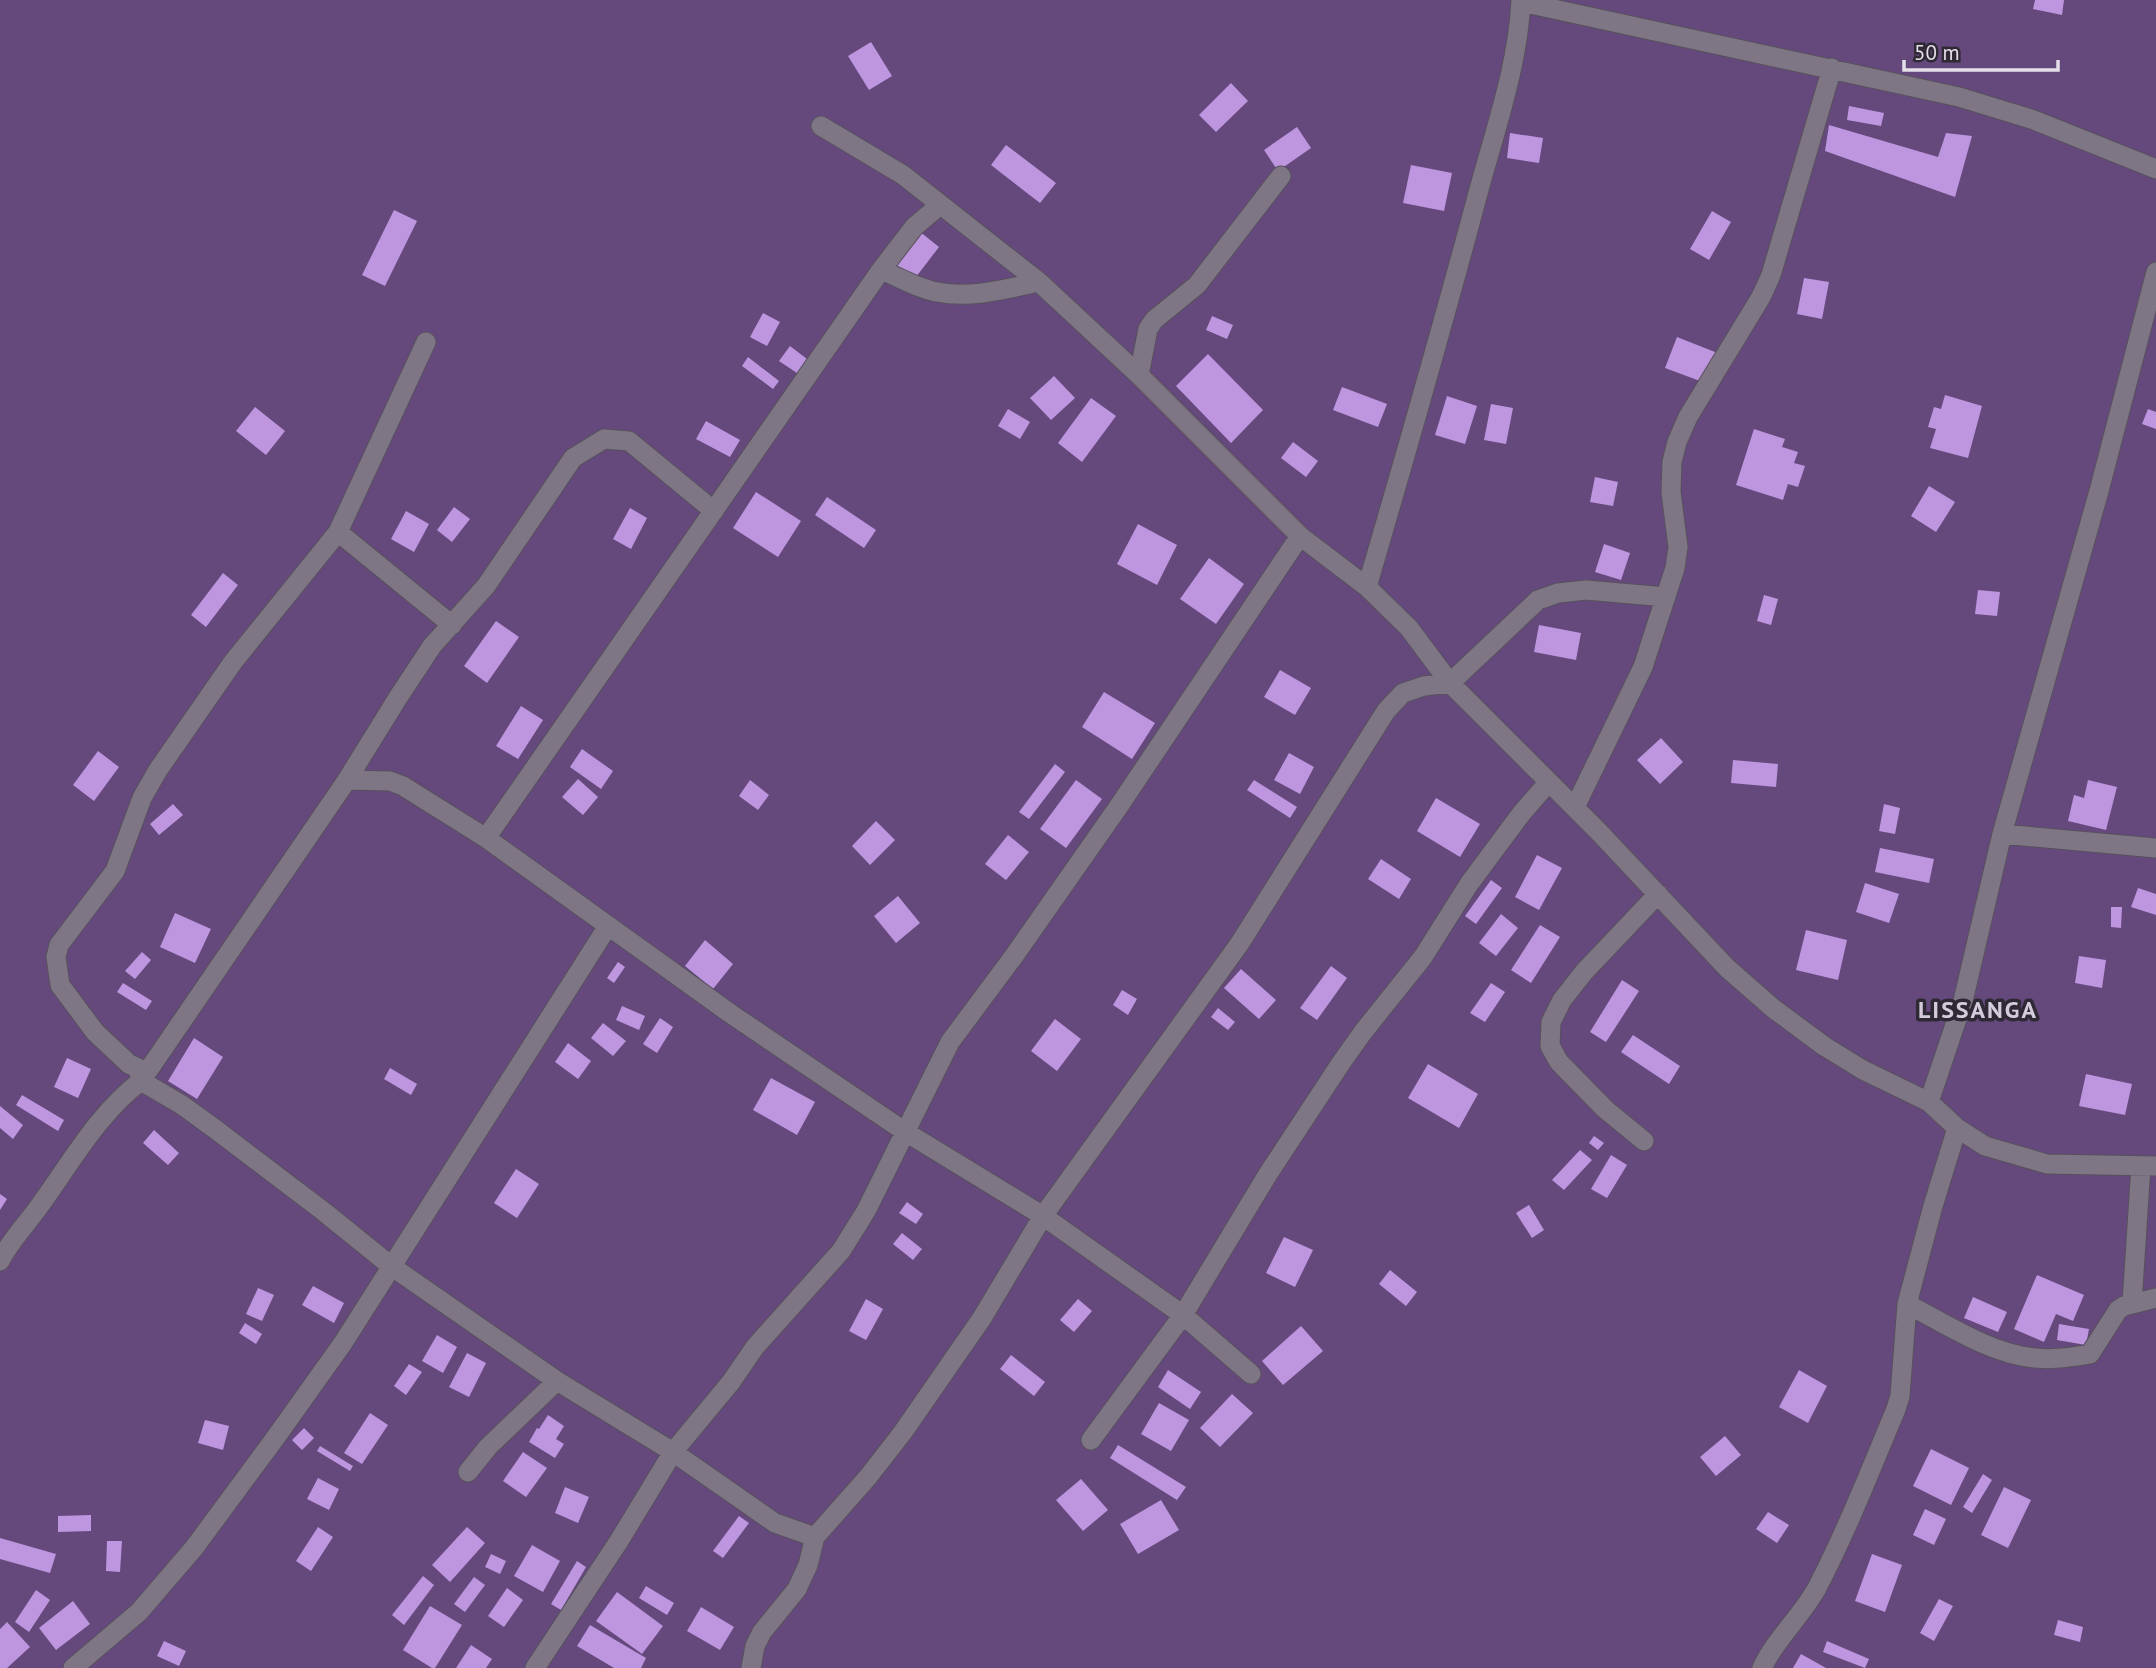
<svg xmlns="http://www.w3.org/2000/svg" width="2156" height="1668" font-family="'PT Sans',sans-serif">
<style>
.green{fill:#65497c}
.building{fill:#bd96df}
.lines{fill:none;stroke-linecap:round;stroke-linejoin:round}
.minor-casing{stroke:#58515d;stroke-width:21}
.minor{stroke:#7e7685;stroke-width:19}
.labels{text-anchor:middle;dominant-baseline:central;stroke-width:7;stroke-linejoin:round;paint-order:stroke}
.district-label{font-size:24px;font-weight:bold;letter-spacing:2px;fill:#d4ccdd;stroke:#2f2936}
</style>
<rect width="100%" height="100%" fill="#3a3340"/>
<path class="green" d="M0,0H2156V1668H0Z"/>
<path class="building" d="M2035,0H2064L2062,15L2033,9Z
M871,42L892,76L869,90L848,56Z
M1231,83L1248,101L1216,132L1199,115Z
M1849,106L1884,113L1881,126L1847,120Z
M1829,125L1938,157L1946,133L1972,136L1955,197L1825,151Z
M1297,127L1311,148L1278,171L1264,150Z
M1510,133L1543,138L1539,163L1507,158Z
M1006,145L1056,183L1040,203L991,165Z
M1411,165L1452,173L1444,211L1403,203Z
M394,210L417,221L385,286L362,275Z
M1712,211L1731,222L1709,260L1690,249Z
M914,227L939,247L906,290L881,270Z
M1804,278L1829,282L1822,319L1797,314Z
M763,313L780,322L767,346L750,337Z
M1212,316L1233,325L1227,339L1206,330Z
M1677,337L1720,354L1708,384L1665,368Z
M790,346L807,359L797,373L779,361Z
M1208,354L1263,410L1231,443L1176,386Z
M748,357L779,381L773,389L742,366Z
M1054,376L1075,398L1051,420L1030,398Z
M1342,387L1387,404L1378,427L1333,410Z
M1945,395L1982,406L1968,458L1930,448L1936,429L1928,427L1934,407L1941,409Z
M1447,396L1477,406L1465,444L1435,435Z
M1091,398L1116,416L1082,462L1058,443Z
M1491,404L1513,408L1506,444L1484,440Z
M255,407L285,431L266,455L236,431Z
M1008,409L1030,422L1020,439L998,426Z
M2148,409L2156,412V429L2142,424Z
M706,421L740,440L730,457L696,439Z
M1754,429L1785,439L1782,447L1798,452L1794,463L1805,466L1798,487L1788,484L1783,500L1736,485Z
M1293,442L1318,461L1306,477L1281,458Z
M1595,477L1618,482L1613,506L1590,502Z
M1929,486L1955,502L1936,532L1911,516Z
M756,492L801,521L778,557L733,528Z
M827,497L876,530L864,548L815,515Z
M454,507L470,519L452,542L437,530Z
M630,508L647,518L631,549L613,539Z
M406,511L429,524L414,552L391,539Z
M1138,524L1177,545L1157,585L1117,564Z
M1604,544L1630,553L1621,580L1595,572Z
M1209,558L1244,584L1216,624L1180,599Z
M223,573L238,585L206,627L191,615Z
M1978,590L2000,592L1997,616L1975,614Z
M1764,595L1778,599L1771,625L1757,621Z
M496,621L519,637L487,683L464,666Z
M1539,625L1581,633L1576,660L1534,652Z
M1280,670L1311,688L1295,715L1264,697Z
M1104,692L1155,723L1132,759L1082,727Z
M521,706L543,720L518,759L496,746Z
M1661,738L1683,762L1660,784L1637,760Z
M582,749L613,771L601,789L570,767Z
M98,751L119,767L94,801L73,785Z
M1289,753L1314,767L1300,794L1274,780Z
M1733,760L1778,764L1776,787L1731,783Z
M1055,764L1065,772L1029,819L1019,812Z
M578,779L598,797L583,815L562,797Z
M750,780L769,795L758,810L739,796Z
M1076,780L1102,799L1066,848L1040,829Z
M1254,780L1297,807L1290,818L1247,790Z
M2088,780L2117,787L2106,830L2068,821L2074,795L2084,798Z
M1436,798L1480,824L1460,857L1417,831Z
M173,804L183,815L159,835L150,824Z
M1884,804L1900,808L1895,834L1879,831Z
M876,821L895,840L870,865L852,846Z
M1008,835L1029,852L1006,880L985,864Z
M1880,848L1934,859L1929,883L1875,872Z
M1537,855L1562,868L1539,910L1515,897Z
M1381,859L1411,879L1399,899L1368,879Z
M1491,880L1502,888L1476,924L1465,916Z
M1865,883L1899,894L1889,923L1856,912Z
M2138,888L2156,894V915L2131,907Z
M898,896L920,923L896,943L874,916Z
M2111,907H2122L2121,928L2111,927Z
M175,913L211,929L195,963L160,947Z
M1501,914L1518,928L1496,956L1479,943Z
M1540,925L1560,937L1531,983L1511,970Z
M1806,930L1847,940L1838,980L1796,970Z
M705,940L733,964L713,989L685,966Z
M142,952L151,960L135,979L125,971Z
M2079,956L2106,960L2102,988L2075,983Z
M618,962L625,967L614,983L607,978Z
M1331,966L1347,978L1317,1020L1300,1008Z
M1241,969L1276,1000L1259,1019L1224,988Z
M1622,980L1639,991L1606,1042L1590,1032Z
M123,983L152,1001L146,1010L117,992Z
M1491,983L1505,992L1485,1022L1470,1013Z
M1122,990L1137,999L1128,1015L1113,1005Z
M622,1006L645,1016L639,1030L616,1020Z
M1218,1008L1235,1022L1228,1030L1211,1017Z
M660,1018L673,1027L657,1053L643,1044Z
M1055,1019L1081,1039L1057,1071L1031,1051Z
M603,1023L626,1041L613,1056L591,1038Z
M1633,1035L1680,1066L1669,1084L1621,1052Z
M194,1038L223,1057L197,1099L168,1081Z
M568,1043L591,1061L578,1079L555,1062Z
M67,1058L91,1069L78,1098L54,1087Z
M1428,1064L1478,1094L1459,1128L1408,1098Z
M390,1068L417,1084L411,1095L384,1079Z
M2086,1074L2132,1084L2125,1115L2079,1106Z
M771,1078L815,1102L797,1135L753,1110Z
M22,1095L64,1120L58,1131L16,1105Z
M0,1106L23,1125L13,1139L0,1128Z
M154,1130L179,1153L168,1165L143,1143Z
M1594,1136L1604,1143L1598,1150L1589,1143Z
M1580,1150L1592,1160L1564,1190L1552,1180Z
M1611,1155L1627,1165L1607,1198L1591,1189Z
M516,1169L539,1184L517,1218L494,1203Z
M0,1194L7,1199L0,1210Z
M907,1202L923,1214L916,1224L899,1213Z
M1529,1205L1544,1230L1532,1238L1516,1213Z
M902,1233L922,1249L913,1260L893,1244Z
M1284,1237L1313,1250L1295,1287L1266,1273Z
M1390,1270L1417,1292L1406,1306L1379,1284Z
M2037,1275L2084,1295L2073,1321L2056,1314L2044,1342L2014,1329Z
M313,1286L344,1303L334,1323L302,1305Z
M258,1288L274,1295L262,1321L246,1314Z
M1973,1297L2007,1312L1998,1332L1964,1318Z
M866,1299L883,1309L866,1340L849,1331Z
M1078,1299L1092,1311L1074,1332L1060,1320Z
M245,1323L262,1334L256,1344L239,1333Z
M2059,1324L2089,1329L2086,1345L2057,1340Z
M1301,1326L1323,1351L1283,1385L1262,1361Z
M437,1335L457,1347L443,1373L422,1361Z
M467,1353L486,1363L469,1397L449,1387Z
M1011,1355L1045,1382L1034,1396L1000,1369Z
M409,1364L422,1372L406,1395L394,1386Z
M1168,1370L1201,1392L1190,1409L1158,1387Z
M1799,1370L1827,1386L1808,1423L1779,1407Z
M1232,1394L1253,1413L1220,1447L1200,1428Z
M1159,1403L1189,1420L1171,1451L1141,1434Z
M370,1413L388,1425L362,1464L344,1453Z
M548,1415L564,1426L556,1439L564,1444L555,1458L529,1442L537,1428L539,1429Z
M205,1420L229,1426L223,1450L198,1443Z
M304,1428L314,1438L302,1450L292,1440Z
M1725,1436L1741,1455L1716,1476L1700,1457Z
M1118,1445L1186,1487L1177,1500L1110,1458Z
M320,1446L353,1466L350,1471L317,1451Z
M1931,1449L1969,1468L1951,1505L1913,1486Z
M523,1452L547,1468L526,1497L503,1481Z
M1983,1474L1992,1480L1972,1513L1963,1507Z
M318,1478L339,1489L329,1510L307,1499Z
M1081,1479L1108,1510L1083,1531L1056,1500Z
M565,1487L589,1497L578,1523L555,1513Z
M2004,1487L2031,1500L2008,1548L1981,1535Z
M1161,1500L1179,1530L1138,1554L1120,1524Z
M1925,1509L1946,1519L1934,1545L1913,1535Z
M1768,1512L1789,1525L1777,1543L1756,1529Z
M91,1515V1531L58,1532V1516Z
M739,1516L749,1523L723,1558L713,1551Z
M318,1527L333,1537L311,1571L296,1561Z
M467,1527L485,1543L450,1582L432,1565Z
M0,1538L56,1554L50,1573L0,1559Z
M107,1541H122L120,1572L106,1571Z
M532,1545L560,1561L543,1592L514,1576Z
M491,1554L506,1561L500,1574L485,1567Z
M1872,1554L1902,1565L1885,1612L1855,1601Z
M577,1561L586,1567L561,1610L551,1604Z
M423,1576L434,1585L404,1625L392,1615Z
M474,1577L485,1585L465,1612L454,1604Z
M646,1586L674,1603L667,1615L639,1598Z
M507,1588L523,1600L504,1627L488,1616Z
M36,1590L50,1600L29,1632L15,1622Z
M617,1592L663,1626L642,1654L596,1621Z
M1939,1599L1953,1606L1934,1641L1920,1633Z
M73,1601L90,1624L56,1650L39,1628Z
M430,1606L462,1625L435,1668H432L403,1650Z
M701,1607L734,1627L720,1650L687,1631Z
M2058,1620L2083,1627L2080,1642L2054,1635Z
M7,1622L30,1647L7,1668H0V1629Z
M590,1625L646,1658L641,1668H614L577,1646Z
M164,1641L186,1651L179,1666L157,1656Z
M1827,1641L1869,1659L1865,1668L1823,1652Z
M471,1645L492,1659L486,1668H456Z
M1801,1654L1826,1668H1793Z"/>
<g class="lines">
<defs>
<path id="minor" d="M1521,2L1959,97L2034,120L2156,169
M821,126L903,175L1039,282L1139,375L1300,536L1367,587L1409,628L1450,683L1598,831L1727,968L1774,1009L1824,1046L1863,1070L1929,1102L1957,1128L1985,1146L2047,1164L2156,1166
M881,270C899,277 918,289 937,292C971,299 1005,289 1039,282
M426,342L338,532L233,662L158,770L142,798L115,871L59,945L56,957L60,985L95,1032L129,1064L138,1068L141,1081L182,1105L215,1129L323,1211L391,1266L557,1381L673,1452L775,1523L815,1537
M1139,375L1148,329L1154,320L1197,285L1281,176
M338,532L452,625
M1367,587C1405,457 1442,328 1477,197C1494,133 1518,67 1521,0
M347,780L390,781L403,786L486,838L731,1014L904,1131L1043,1216L1183,1315L1251,1374
M1575,807L1643,667L1675,568L1678,547L1671,492L1672,462L1677,442L1688,417L1761,297L1771,275L1832,68
M2002,834L2156,848
M486,838L881,270L914,227L940,205
M1929,1102L1963,1001L2002,834L2099,491L2156,272
M1644,1141L1605,1109L1559,1062L1550,1046L1551,1022L1562,1000L1584,972L1658,894
M0,1261C9,1243 23,1228 35,1212C68,1168 96,1115 141,1081L347,780L399,696L432,646L486,586L573,458L604,439L629,441L714,511
M2132,1303L2141,1166
M1907,1304C1946,1324 1992,1355 2036,1358C2054,1360 2072,1357 2090,1354L2118,1310L2124,1306L2156,1298
M1091,1440L1183,1315L1268,1174L1341,1063L1363,1032L1423,957L1469,884L1521,814L1548,783
M468,1472L488,1447L557,1381
M73,1668L139,1612L194,1548L276,1437L343,1343L608,926
M535,1668L619,1541L673,1452L731,1382L755,1347L841,1251L866,1211L950,1042L1014,956L1119,806L1300,536
M751,1668L755,1646L762,1632L797,1589L808,1565L815,1537L868,1477L903,1432L982,1318L1043,1216L1240,943L1386,711L1403,693L1424,686L1450,683L1538,600L1558,593L1586,590L1666,597
M1762,1668C1776,1638 1801,1617 1817,1588C1847,1530 1871,1469 1896,1409L1900,1396L1907,1304L1933,1206L1957,1128"/>
</defs>
<use href="#minor" class="minor-casing"/>
<use href="#minor" class="minor"/>
</g>
<g class="labels">
<g class="district-label">
<text x="1978" y="1009">LISSANGA</text>
</g>
</g>
<path d="M1904 60v10h154v-10" fill="none" stroke="#e4dfe8" stroke-width="3.5"/>
<text x="1914" y="60" font-size="21" fill="#e4dfe8" stroke="#2f2936" stroke-width="5" paint-order="stroke">50 m</text>
</svg>
